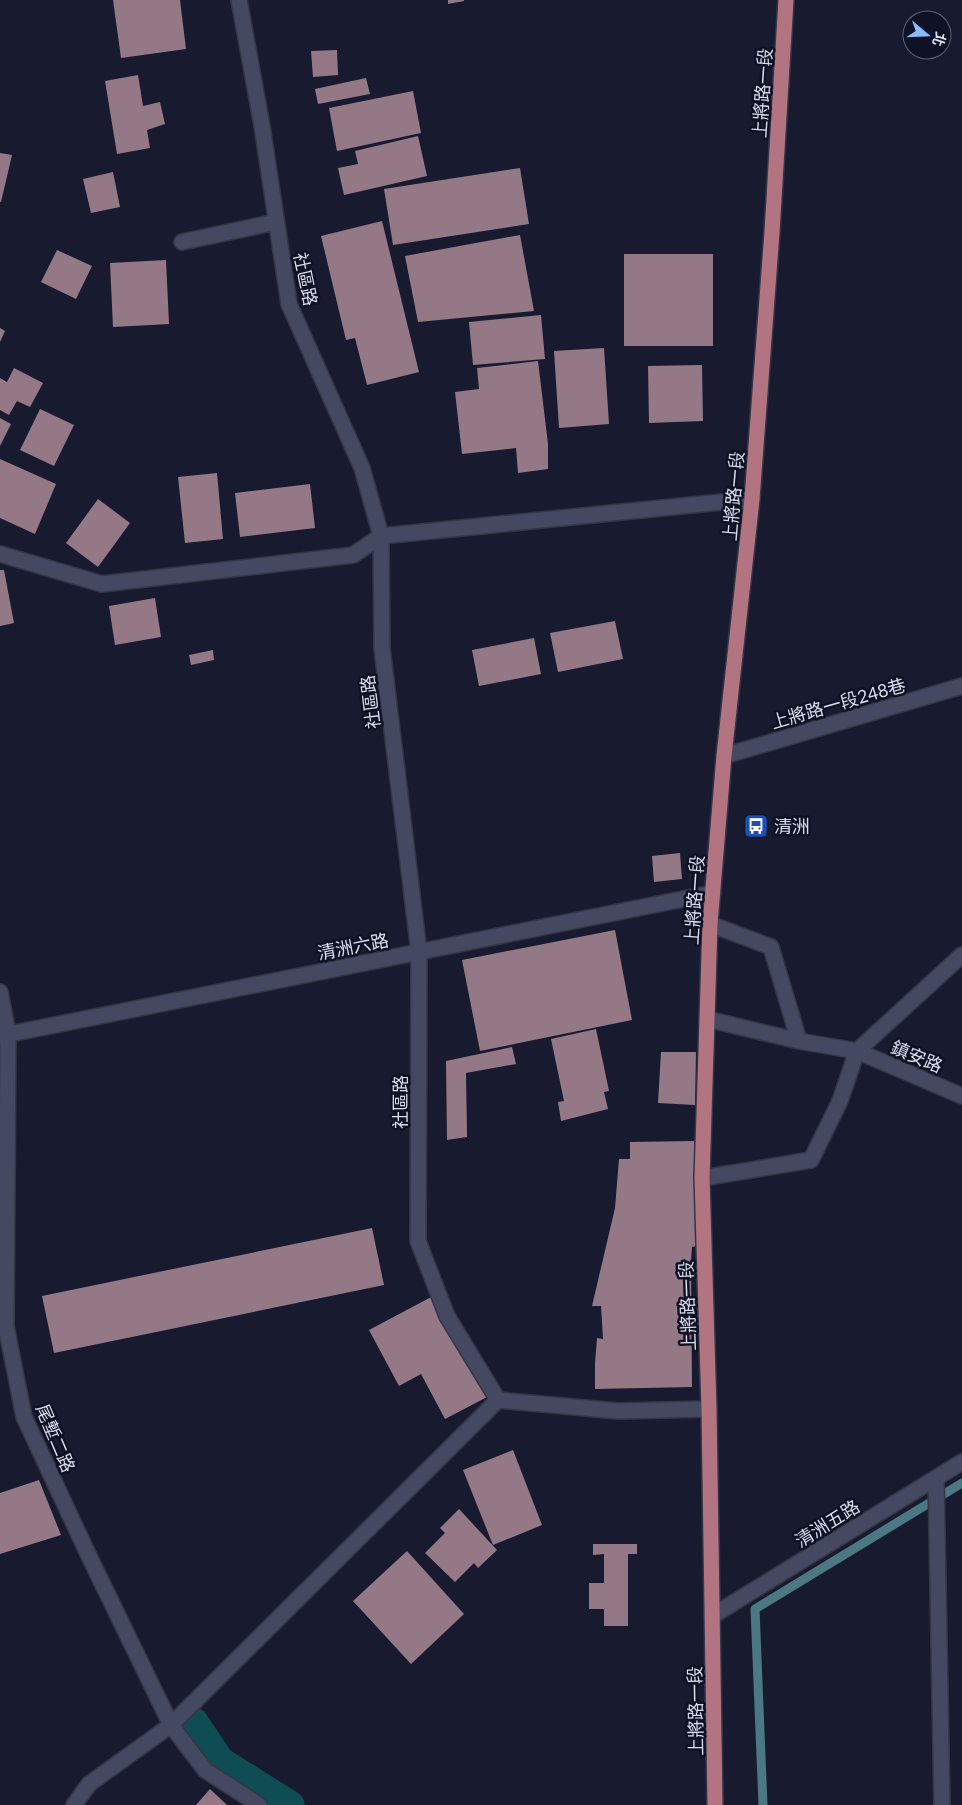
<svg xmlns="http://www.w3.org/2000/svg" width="962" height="1805" font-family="Lato,'Noto Sans TC',sans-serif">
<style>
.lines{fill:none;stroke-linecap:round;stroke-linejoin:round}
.stream{stroke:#4b7882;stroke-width:9}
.canal{stroke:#0e4d54;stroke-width:29}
.building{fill:#957886}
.minor-casing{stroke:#343546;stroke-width:18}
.major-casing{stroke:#343546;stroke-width:18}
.minor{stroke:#444860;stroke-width:15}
.major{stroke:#b37482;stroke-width:15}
.labels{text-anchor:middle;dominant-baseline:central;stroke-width:5;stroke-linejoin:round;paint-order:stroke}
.street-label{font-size:18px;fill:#daddec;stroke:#0f1125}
.poi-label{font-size:18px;fill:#daddec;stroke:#0f1125;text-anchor:start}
</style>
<rect width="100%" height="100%" fill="#181b30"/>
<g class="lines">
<path class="stream" d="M763,1805L755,1609L962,1483"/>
<path class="canal" d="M194,1722L220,1761L290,1805"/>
</g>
<path class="building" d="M113,0H180L186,49L121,58Z
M448,0H464V1L448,4Z
M337,50L338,75L313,77L311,51Z
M138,75L143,106L160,102L165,124L147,130L150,148L117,154L105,81Z
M366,78L370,94L318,104L315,89Z
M413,91L421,133L337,151L329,108Z
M418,136L427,176L344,195L338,168L358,164L355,151Z
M0,153L12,155L1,202H0Z
M520,168L529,224L393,245L384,189Z
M113,172L120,207L91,213L83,179Z
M382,221L419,372L367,385L355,338L346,340L321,236Z
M520,235L534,311L418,322L405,256Z
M57,250L92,266L76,299L41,282Z
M624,254H713V346H624Z
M166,260L169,324L113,327L110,263Z
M541,315L545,359L473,365L469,322Z
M0,328L5,331L0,342Z
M604,348L609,424L559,428L554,351Z
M538,361L548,444V469L518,473L516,448L462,454L455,392L479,389L477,368Z
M702,365L703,421L649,423L648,366Z
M14,368L43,383L30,407L17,401L9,415L0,410V378L7,382Z
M40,409L74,425L54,466L20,450Z
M0,418L11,424L0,446Z
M0,459L56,484L35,534L0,518Z
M217,473L223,539L185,543L178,477Z
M310,484L315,528L240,537L235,493Z
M98,499L130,523L98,567L66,543Z
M0,570H4L14,623L0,626Z
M155,598L161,637L115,645L109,606Z
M615,621L623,659L558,672L550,633Z
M534,638L541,674L479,686L472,650Z
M213,650L214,660L191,665L189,655Z
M680,853L682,879L654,882L652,856Z
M615,930L632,1020L480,1051L462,960Z
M596,1029L609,1091L604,1092L608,1109L561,1121L558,1102L564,1101L551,1039Z
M512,1047L516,1064L466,1073L467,1137L447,1140L446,1061Z
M661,1052H696L695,1105L658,1103Z
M694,1141V1155H699L698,1246L692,1247L691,1261L692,1387L595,1389V1363L597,1338L603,1339L601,1306H592L615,1208L619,1159H630V1142Z
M372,1228L384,1285L54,1353L42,1296Z
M435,1295L489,1396L445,1419L421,1374L399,1386L369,1330Z
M513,1450L542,1525L493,1545L463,1470Z
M39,1480L61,1535L0,1554V1493Z
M459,1509L497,1550L478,1568L474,1563L455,1582L425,1553L445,1533L440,1528Z
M593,1544H637V1554H628V1626H604V1609H589V1583H604V1554L593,1555Z
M407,1551L464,1614L411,1664L353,1601Z
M210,1789L227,1805H196Z"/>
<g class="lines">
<defs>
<path id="minor" d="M239,0L262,126L289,304L362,468L381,536L382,648L419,952L418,1241L447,1316L498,1400
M182,242L276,222
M0,554L102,584L353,555L381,536L752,499
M724,756L962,686
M710,924L771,947L799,1041
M0,992L8,1034L6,1326L24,1417L88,1554L171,1725L205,1770L259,1805
M707,1019L799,1041L857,1051L962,955
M0,1036L713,893
M702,1178L811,1160L840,1101L857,1051L962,1096
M498,1400L618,1411L709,1409
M936,1478L942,1805
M712,1616L962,1462
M74,1805L89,1784L171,1725L498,1400"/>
<path id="major" d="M715,1805L709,1409L702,1178L710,924L724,756L752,499L772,232L786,0"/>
</defs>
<use href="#minor" class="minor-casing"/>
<use href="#major" class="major-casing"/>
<use href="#minor" class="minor"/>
<use href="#major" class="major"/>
</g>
<defs>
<symbol id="bus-square" viewBox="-11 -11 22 22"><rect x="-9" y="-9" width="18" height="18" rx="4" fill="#1a4fb4" stroke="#0f1125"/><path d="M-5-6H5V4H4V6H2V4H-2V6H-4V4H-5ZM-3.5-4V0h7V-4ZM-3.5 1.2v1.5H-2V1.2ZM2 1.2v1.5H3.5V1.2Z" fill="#fff"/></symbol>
</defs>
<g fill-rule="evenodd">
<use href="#bus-square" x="742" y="812" width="28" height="28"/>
</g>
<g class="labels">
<g class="street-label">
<text transform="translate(762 93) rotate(-86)">上將路一段</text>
<text transform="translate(306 279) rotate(78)">社區路</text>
<text transform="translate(733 496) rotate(-85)">上將路一段</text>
<text transform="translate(370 702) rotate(-97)">社區路</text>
<text transform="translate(838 703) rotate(-16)">上將路一段248巷</text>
<text transform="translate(694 900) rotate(-86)">上將路一段</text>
<text transform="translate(353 946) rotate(-11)">清洲六路</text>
<text transform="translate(917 1056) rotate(23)">鎮安路</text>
<text transform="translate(400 1102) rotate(-90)">社區路</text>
<text transform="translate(687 1306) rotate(-92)">上將路一段</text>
<text transform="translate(56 1438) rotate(67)">尾塹二路</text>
<text transform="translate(827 1523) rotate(-32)">清洲五路</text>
<text transform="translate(695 1711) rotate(-91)">上將路一段</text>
</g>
<g class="poi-label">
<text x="774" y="826">清洲</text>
</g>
</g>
<g transform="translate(927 35) rotate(109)"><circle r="24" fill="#0f1125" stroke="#606375"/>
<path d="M0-4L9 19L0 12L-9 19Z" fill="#88bafc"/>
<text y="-8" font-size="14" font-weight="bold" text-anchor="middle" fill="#daddec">北</text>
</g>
</svg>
